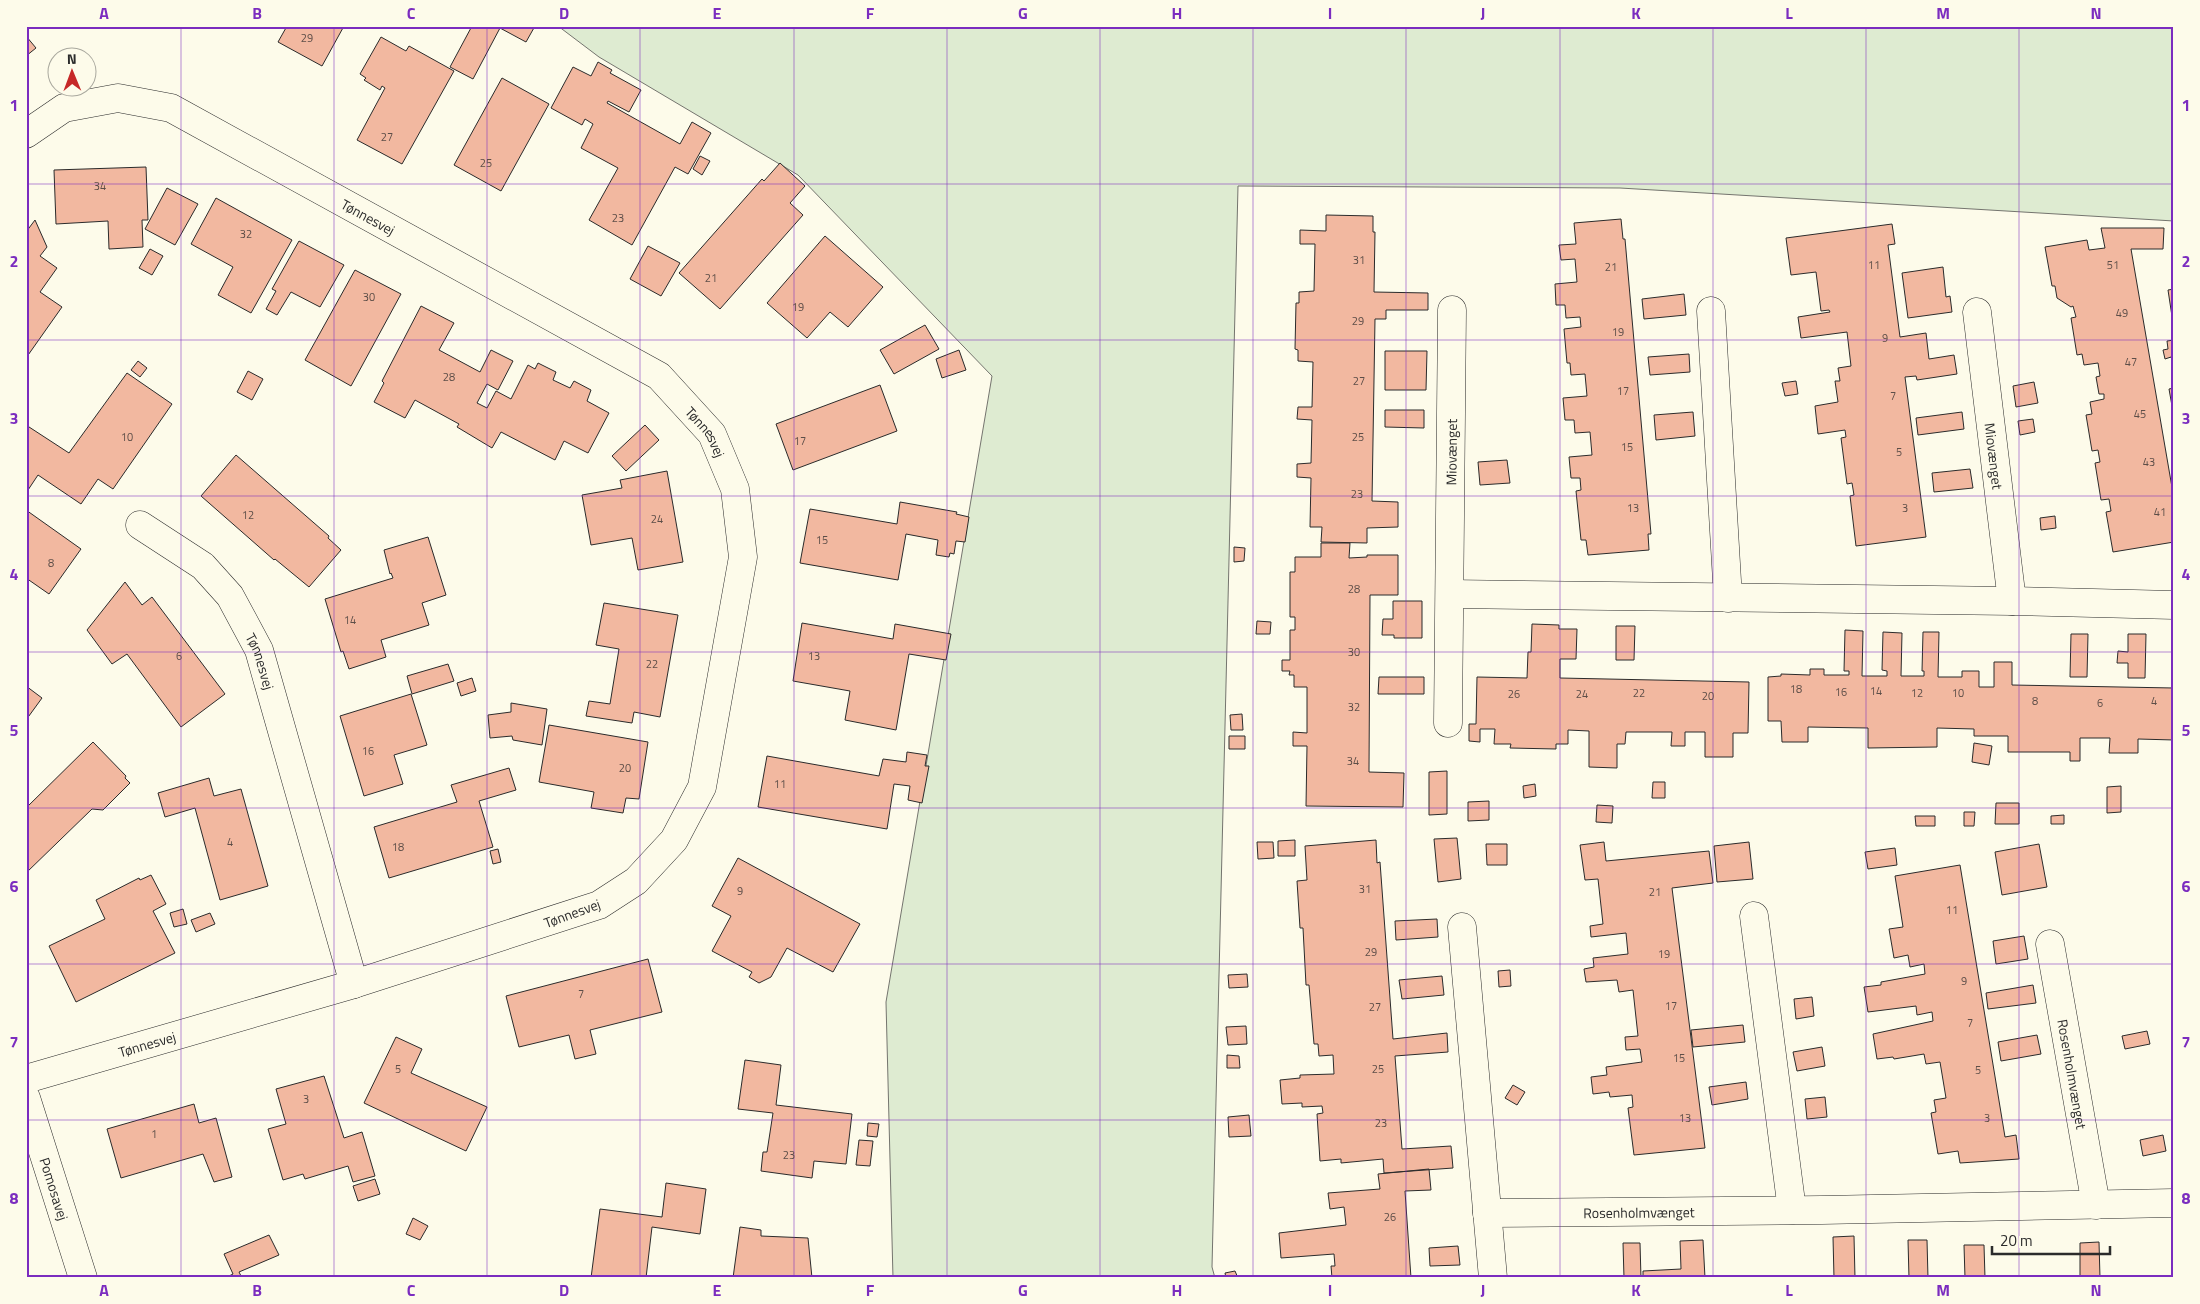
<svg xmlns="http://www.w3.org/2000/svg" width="2200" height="1304" font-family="'Titillium Web',sans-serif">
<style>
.green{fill:#deebd1;stroke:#74746e}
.building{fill:#f2b8a0;stroke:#2b2b2b}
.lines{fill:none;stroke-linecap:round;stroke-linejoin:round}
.minor-casing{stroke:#2b2b2b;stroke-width:29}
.minor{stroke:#fdfbea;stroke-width:28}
.grid{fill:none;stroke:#7b2cbf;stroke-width:1;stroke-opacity:0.55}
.labels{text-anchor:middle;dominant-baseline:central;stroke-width:4;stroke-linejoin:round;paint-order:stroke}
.number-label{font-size:11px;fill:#5d4e48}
.street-label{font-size:14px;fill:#2b2b2b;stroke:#fdfbea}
.neatline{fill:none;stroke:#7b2cbf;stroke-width:2}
.grid-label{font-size:16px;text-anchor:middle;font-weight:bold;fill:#7b2cbf}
</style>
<rect width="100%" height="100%" fill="#fdfbea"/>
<path class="green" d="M558,26H2174V221L1620,188L1238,186L1212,1267L1215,1278H893L886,1002L992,376L798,175L599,57Z"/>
<path class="building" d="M287,26H344L322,66L278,42Z
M472,26H535L526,42L500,28L473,79L450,67Z
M26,36L36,48L26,56Z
M381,37L406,51L409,46L454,71L402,164L357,140L385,88L382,86L380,90L364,80L366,78L360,74Z
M598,62L612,70L610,73L641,90L629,112L608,101L607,103L680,144L692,122L711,133L688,174L675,167L632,245L589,220L618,168L581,148L593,124L585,119L582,125L551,108L573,67L591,76Z
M502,78L549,104L501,191L454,165Z
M700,156L710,161L702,175L693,169Z
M780,163L805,186L790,203L803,215L720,309L679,273L762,179L764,181Z
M146,167L148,220H142L143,247L109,249L108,221L56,224L54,170Z
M167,188L198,204L175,245L145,229Z
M216,198L292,240L251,313L218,295L233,267L191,244Z
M1326,215L1373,216V232H1375L1374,292L1428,293V310H1386V319H1375L1372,501L1398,502V527L1367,528V543L1321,542L1322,527H1310L1311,478L1297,477V464L1311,463L1312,420L1297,419L1298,407H1312L1313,362L1298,361V350L1295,349L1296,303H1299V292L1314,291L1315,244H1300V230L1326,231Z
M1621,219L1623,239H1625L1651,534H1648L1649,550L1588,555L1586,540H1581L1576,491L1581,490L1580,478H1571L1569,457L1592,455L1590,432L1575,433L1574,420H1565L1563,398L1587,396L1585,374L1571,375L1570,363H1567L1564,329L1581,327L1580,317L1566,318L1565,305H1556L1555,284L1577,282L1575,259L1561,260L1559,245L1576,244L1574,223Z
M35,220L47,247L40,256L57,268L40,292L62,307L26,358V232Z
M1892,224L1895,244L1888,245L1900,337L1926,333L1929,359L1954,355L1957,374L1917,380L1916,376L1905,377L1926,537L1856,546L1850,496L1854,495L1852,483L1847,484L1841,438L1846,437L1845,430L1818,434L1815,406L1838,402L1835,381H1840L1838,368L1851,366L1847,332L1801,338L1798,317L1830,312L1829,310L1821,311L1816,272L1791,275L1786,238Z
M2101,228H2164L2163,249H2131L2174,499V542L2113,552L2106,512L2111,511L2109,499L2101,500L2095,463L2100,462L2098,450L2092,451L2086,415L2092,414L2090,402L2104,399V394H2099L2096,377L2100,376L2098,363L2084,365L2082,354L2077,355L2071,318L2076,317L2073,306L2071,307L2057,298L2055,286H2052L2045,247L2087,240L2089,250L2105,248Z
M825,236L883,287L848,327L830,312L807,338L767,303Z
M299,241L344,265L320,307L291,292L277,315L266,309L276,291L272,289Z
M648,246L680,263L661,296L630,279Z
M150,249L163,256L152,275L139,268Z
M1943,267L1946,297L1950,296L1952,312L1908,318L1902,273Z
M355,270L401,294L351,386L305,360Z
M2174,289V323H2173L2168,290Z
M1684,294L1686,315L1644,319L1642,299Z
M421,306L454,323L439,350L480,372L491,350L513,361L498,390L487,384L477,403L487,408L496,391L511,399L528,365L535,369L538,363L556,372L553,380L570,388L574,381L591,390L587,401L609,413L588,453L564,441L555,460L501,432L492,448L457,427L459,424L415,400L405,418L374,402L384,383L382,381Z
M925,325L939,349L894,374L880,350Z
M2174,340V359L2172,360L2171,357L2165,359L2163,350L2168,349L2167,341Z
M959,350L966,370L942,378L936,359Z
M1385,351H1427L1426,390H1385Z
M1689,354L1690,372L1650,375L1648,357Z
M138,361L147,368L140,377L131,370Z
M248,371L263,379L252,400L237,392Z
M127,373L172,404L113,489L98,479L81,504L38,475L26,493V425L69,453Z
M1796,381L1798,394L1785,396L1782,383Z
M2034,382L2038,403L2016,407L2013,386Z
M880,385L897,431L793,470L776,424Z
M2174,388V406H2172L2169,389Z
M1385,410H1424V428L1385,427Z
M1693,412L1695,436L1656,440L1654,415Z
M1962,412L1964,429L1918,435L1916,418Z
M2033,419L2035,432L2020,435L2018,421Z
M645,425L659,440L626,471L612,456Z
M236,455L329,536L328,538L341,550L309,587L275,559L274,560L201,496Z
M1507,460L1510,483L1480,485L1478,462Z
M1970,469L1973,488L1934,492L1932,473Z
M667,471L683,562L638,570L632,538L591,545L582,495L622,488L620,480Z
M900,502L957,512L956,514L969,517L965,542L956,541L954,554L950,553L949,557L936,555L938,540L906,534L898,580L800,563L810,509L897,524Z
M26,510L81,549L49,594L26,578Z
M2055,516L2056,528L2041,530L2040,518Z
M428,537L446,595L422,603L429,625L381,640L386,657L349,669L343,651L341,652L325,599L393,578L391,573L390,574L384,550Z
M1321,543H1350L1349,558L1367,557V555H1398V595H1370L1369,772L1404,773L1403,807L1306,806L1307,746H1293V732L1307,733V687H1294V675H1289L1290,671H1282V660H1290V630H1295V617H1290V572H1295V557H1321Z
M1234,547L1245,548L1244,561L1234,562Z
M125,582L142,605L152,597L225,694L181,727L127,654L112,664L87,630Z
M1393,601H1422V638H1394V635H1382L1383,619H1393Z
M604,603L678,615L660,717L634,712L632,723L586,716L589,701L610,704L619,649L596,645Z
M1257,621L1271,622L1270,634H1256Z
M802,623L893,639L895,624L951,634L946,660L909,654L896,730L845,720L850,691L793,681Z
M1532,624L1559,625V629H1577L1576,659H1560V678L1749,682L1748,733H1733V757H1705V732H1685V746H1671L1672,732H1626L1625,744H1617V768L1589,767V731L1568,730V744H1556V749L1510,748L1511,744H1494L1495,729H1480V742L1469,741V724H1476L1477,677L1527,678L1528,652H1531Z
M1616,626H1635L1634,660H1616Z
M1845,630L1863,631L1862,676H1887V671L1882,670L1883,632L1902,633L1901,676H1924V671H1922L1923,632H1939L1938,677H1962V671H1979V687H1994V662H2012V685L2174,688V740L2138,739V753H2109L2110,738H2080V761H2070V752H2008V736H1974V729L1937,728V747L1868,748V728L1808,727V742H1782L1781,721H1768V677L1781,676V674L1810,675V669H1824V675H1849V671H1844Z
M2071,634H2088L2087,677H2070Z
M2128,634H2146L2145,678H2128V663H2117L2118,651L2128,652Z
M448,664L454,681L412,694L407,676Z
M1379,677H1424V694H1378Z
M472,678L476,691L461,696L457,683Z
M26,686L42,698L26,720Z
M411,694L427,745L394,755L403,784L364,796L340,716Z
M511,703L547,709L542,745L513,740L512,736L490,738L488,715L511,712Z
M1242,714L1243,730H1231L1230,715Z
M549,725L648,742L639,799L626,798L623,813L591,808L594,792L539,782Z
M1229,736H1245V749H1229Z
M93,742L126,776L125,778L130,783L103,810L92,809L26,873V808Z
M1974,743L1992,746L1989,765L1972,762Z
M907,752L927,755L925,766H929L922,803L908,800L910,786L894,784L887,829L758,807L767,756L879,776L883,759L906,762Z
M509,768L516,790L479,801L493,847L389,878L374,827L457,802L451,785Z
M1447,771V814L1429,815V772Z
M209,778L214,796L241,789L268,886L220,900L195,808L165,817L158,793Z
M1653,782H1665V798H1652Z
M1535,784L1536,796L1524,798L1523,786Z
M2121,786V812L2107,813V787Z
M1489,801V820L1468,821V802Z
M1996,803H2019V824H1995Z
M1597,805L1613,806L1612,823L1596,822Z
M1964,812H1975L1974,826H1964Z
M2064,815V824H2051V816Z
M1915,816H1935V826H1916Z
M1457,838L1461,879L1438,882L1434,839Z
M1295,840V856H1278V841Z
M1376,840L1377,863L1380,862L1393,1039L1447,1033L1448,1052L1395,1056L1402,1149L1451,1146L1453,1168L1384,1173L1383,1159L1341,1163V1159L1320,1161L1317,1114L1323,1113L1322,1106L1302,1107V1103L1282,1104L1280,1080L1300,1078V1075L1334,1074L1333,1055L1319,1056L1318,1044H1314L1309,985H1306L1303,928H1300L1297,881L1307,880L1305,846Z
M1257,842H1273L1274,858L1258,859Z
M1604,842L1606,861L1709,851L1713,883L1672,888L1705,1148L1634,1155L1628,1108L1633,1107L1632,1095L1610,1097L1609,1092L1593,1094L1591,1077L1607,1075L1606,1067L1642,1062L1640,1049L1626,1050L1625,1037L1638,1036L1633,990L1619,992L1617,980L1586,982L1584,969L1594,967L1593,958L1628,954L1626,933L1591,937L1590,926L1603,924L1598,879L1585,880L1580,845Z
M1749,842L1753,879L1717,882L1714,846Z
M1486,844H1507V865H1487Z
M2039,844L2047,887L2002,895L1995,852Z
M1895,848L1897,865L1868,869L1865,852Z
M498,849L501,862L493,864L490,851Z
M738,858L860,924L833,972L787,948L771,977L759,983L749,977L752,972L712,951L731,916L712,906Z
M1960,865L2005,1137L2016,1135L2019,1159L1960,1163L1958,1151L1938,1154L1931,1113L1936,1112L1934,1100L1946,1098L1940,1062L1926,1064L1924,1054L1894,1059L1893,1057L1877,1059L1873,1034L1933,1021L1932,1012L1917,1015L1916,1006L1868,1012L1864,987L1881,985V982L1925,974L1924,964L1910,967L1908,955L1894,958L1889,929L1903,927L1895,876Z
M151,875L166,904L153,911L175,953L76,1002L49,946L105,919L96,900L139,878L140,880Z
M183,909L187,924L174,927L170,913Z
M210,913L215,924L196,932L191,920Z
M1437,919L1438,937L1396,940L1395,921Z
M2024,936L2028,959L1996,964L1993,941Z
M648,959L662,1012L590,1030L596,1054L575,1059L569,1035L519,1047L506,996Z
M1510,970L1511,986L1499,987L1498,971Z
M1247,974L1248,987L1229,988L1228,975Z
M1442,976L1444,995L1402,999L1399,980Z
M2033,985L2036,1003L1988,1009L1986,993Z
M1812,997L1814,1016L1796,1019L1794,999Z
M1743,1025L1745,1042L1693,1047L1691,1030Z
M1246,1026L1247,1044L1228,1045L1226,1027Z
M2147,1031L2150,1044L2125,1049L2122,1036Z
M2037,1035L2041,1054L2001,1061L1998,1042Z
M396,1037L422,1049L411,1073L487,1107L466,1151L364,1103Z
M1822,1047L1825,1066L1797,1071L1793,1052Z
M1227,1055L1239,1056L1240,1068H1227Z
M745,1060L781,1065L776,1105L852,1114L846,1164L814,1161L812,1178L761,1171L763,1152H767L773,1113L738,1109Z
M324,1076L344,1138L362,1132L375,1176L353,1182L348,1166L305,1179L303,1174L283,1180L268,1129L286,1124L276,1089Z
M1746,1082L1748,1099L1712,1105L1709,1087Z
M1513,1085L1525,1092L1517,1105L1505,1098Z
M1825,1097L1827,1117L1807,1119L1805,1099Z
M194,1104L199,1123L216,1118L232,1177L214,1182L203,1154L121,1178L107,1129Z
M1249,1115L1251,1136L1229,1137L1228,1117Z
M868,1123L879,1124L877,1137L867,1136Z
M2163,1135L2166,1151L2143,1156L2140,1140Z
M859,1140L873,1141L870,1166L856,1165Z
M1429,1169L1431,1190L1405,1191L1411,1278H1332L1331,1266H1335L1334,1254L1281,1258L1279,1233L1346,1225L1344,1207L1330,1209L1328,1193L1380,1189L1378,1174Z
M375,1179L380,1194L358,1201L353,1186Z
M666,1183L706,1189L700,1234L652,1227L646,1278H591L600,1209L662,1217Z
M413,1218L428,1226L420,1240L406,1234Z
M740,1227L761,1230V1236L808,1238L812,1278H733Z
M269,1235L279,1255L239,1272L242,1278H225L233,1274L224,1254Z
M1854,1236L1855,1278H1834L1833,1237Z
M1703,1240L1705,1278H1643V1271L1681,1269L1680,1241Z
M1908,1240H1927L1928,1278H1909Z
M2099,1242L2100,1278H2080V1243Z
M1623,1243H1640L1641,1278H1624Z
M1964,1245H1984L1985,1278H1965Z
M1458,1246L1460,1265L1430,1266L1429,1248Z
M1235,1271L1238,1278H1226L1225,1273Z"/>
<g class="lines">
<defs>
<g id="minor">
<path id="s1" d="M26,134L64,108L118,98L171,108L659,376L712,434L735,489L743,557L702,787L674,840L636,881L599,905L354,984L26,1079"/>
<path d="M1711,311L1728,598"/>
<path id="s2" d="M1977,312L2012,601"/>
<path id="s3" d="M140,525L203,566L230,596L259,650L354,984"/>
<path d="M1450,594L2012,601L2174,605"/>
<path id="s4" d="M1448,723L1452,310"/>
<path d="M1754,916L1792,1210"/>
<path d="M1462,927L1493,1278"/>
<path id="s5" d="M2050,944L2096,1205"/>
<path id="s6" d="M26,1098L83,1278"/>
<path id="s7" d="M1487,1213L1822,1210L2174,1203"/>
</g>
</defs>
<use href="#minor" class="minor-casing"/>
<use href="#minor" class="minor"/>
</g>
<path class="grid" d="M181,26V1278M334,26V1278M487,26V1278M640,26V1278M794,26V1278M947,26V1278M1100,26V1278M1253,26V1278M1406,26V1278M1560,26V1278M1713,26V1278M1866,26V1278M2019,26V1278M26,184H2174M26,340H2174M26,496H2174M26,652H2174M26,808H2174M26,964H2174M26,1120H2174"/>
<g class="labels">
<g class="number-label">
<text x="307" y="38">29</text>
<text x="387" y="137">27</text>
<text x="486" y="163">25</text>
<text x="100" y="186">34</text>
<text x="618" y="218">23</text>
<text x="246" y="234">32</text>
<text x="1359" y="260">31</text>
<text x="1874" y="265">11</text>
<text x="2113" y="265">51</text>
<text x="1611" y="267">21</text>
<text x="711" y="278">21</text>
<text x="369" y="297">30</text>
<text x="798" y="307">19</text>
<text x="2122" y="313">49</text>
<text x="1358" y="321">29</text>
<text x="1618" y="332">19</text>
<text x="1885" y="338">9</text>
<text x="2131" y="362">47</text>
<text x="449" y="377">28</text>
<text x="1359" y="381">27</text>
<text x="1623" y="391">17</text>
<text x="1893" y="396">7</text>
<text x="2140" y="414">45</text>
<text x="127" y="437">10</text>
<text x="1358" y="437">25</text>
<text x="800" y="441">17</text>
<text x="1627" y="447">15</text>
<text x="1899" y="452">5</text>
<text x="2149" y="462">43</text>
<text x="1357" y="494">23</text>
<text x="1633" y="508">13</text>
<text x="1905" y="508">3</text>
<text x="2160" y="512">41</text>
<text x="248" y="515">12</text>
<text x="657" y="519">24</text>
<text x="822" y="540">15</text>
<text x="51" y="563">8</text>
<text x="1354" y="589">28</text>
<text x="350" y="620">14</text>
<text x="1354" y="652">30</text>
<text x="179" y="656">6</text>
<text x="814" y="656">13</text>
<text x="652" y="664">22</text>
<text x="1796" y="689">18</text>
<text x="1876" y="691">14</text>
<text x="1841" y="692">16</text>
<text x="1639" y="693">22</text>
<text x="1917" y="693">12</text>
<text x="1958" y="693">10</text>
<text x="1514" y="694">26</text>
<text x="1582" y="694">24</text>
<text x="1708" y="696">20</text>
<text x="2035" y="701">8</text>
<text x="2154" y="701">4</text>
<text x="2100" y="703">6</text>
<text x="1354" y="707">32</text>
<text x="368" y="751">16</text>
<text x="1353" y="761">34</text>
<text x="625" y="768">20</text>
<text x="780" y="784">11</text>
<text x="230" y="842">4</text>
<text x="398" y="847">18</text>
<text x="1365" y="889">31</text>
<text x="740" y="891">9</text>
<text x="1655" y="892">21</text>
<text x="1952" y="910">11</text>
<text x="1371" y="952">29</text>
<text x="1664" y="954">19</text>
<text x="1964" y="981">9</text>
<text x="581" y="994">7</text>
<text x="1671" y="1006">17</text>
<text x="1375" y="1007">27</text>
<text x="1970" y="1023">7</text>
<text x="1679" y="1058">15</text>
<text x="398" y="1069">5</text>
<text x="1378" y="1069">25</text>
<text x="1978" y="1070">5</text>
<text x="306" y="1099">3</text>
<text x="1685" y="1118">13</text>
<text x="1987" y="1118">3</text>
<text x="1381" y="1123">23</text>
<text x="154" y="1134">1</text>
<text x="789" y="1155">23</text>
<text x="1390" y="1217">26</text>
</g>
<g class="street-label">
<text stroke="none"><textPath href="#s1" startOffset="380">Tønnesvej</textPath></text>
<text stroke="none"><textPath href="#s1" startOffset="785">Tønnesvej</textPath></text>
<text stroke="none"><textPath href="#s4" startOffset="271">Miovænget</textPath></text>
<text stroke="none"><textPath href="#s2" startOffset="145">Miovænget</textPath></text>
<text stroke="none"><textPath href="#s3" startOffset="188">Tønnesvej</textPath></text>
<text transform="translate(572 913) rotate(-20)">Tønnesvej</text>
<text transform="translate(147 1044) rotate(-16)">Tønnesvej</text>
<text stroke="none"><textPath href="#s5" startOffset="132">Rosenholmvænget</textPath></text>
<text stroke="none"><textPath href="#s6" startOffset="95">Pomosavej</textPath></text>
<text stroke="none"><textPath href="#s7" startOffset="152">Rosenholmvænget</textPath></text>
</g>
</g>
<rect width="2200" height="1304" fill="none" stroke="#fdfbea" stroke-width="55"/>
<g transform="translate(72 72) rotate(359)"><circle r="24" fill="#fdfbea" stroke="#a9a89e"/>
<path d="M0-4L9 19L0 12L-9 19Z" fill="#c62828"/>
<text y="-8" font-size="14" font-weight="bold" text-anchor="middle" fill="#2b2b2b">N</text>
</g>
<path d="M1992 1246v8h118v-8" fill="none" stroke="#2b2b2b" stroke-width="2.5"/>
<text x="2000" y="1246" font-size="15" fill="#2b2b2b" stroke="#fdfbea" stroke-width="4" paint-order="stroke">20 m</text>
<rect x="28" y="28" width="2144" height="1248" class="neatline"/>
<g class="grid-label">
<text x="104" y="19">A</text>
<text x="257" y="19">B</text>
<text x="411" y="19">C</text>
<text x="564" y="19">D</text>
<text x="717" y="19">E</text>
<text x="870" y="19">F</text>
<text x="1023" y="19">G</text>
<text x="1177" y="19">H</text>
<text x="1330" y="19">I</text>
<text x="1483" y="19">J</text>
<text x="1636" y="19">K</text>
<text x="1789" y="19">L</text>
<text x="1943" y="19">M</text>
<text x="2096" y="19">N</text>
<text x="14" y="111">1</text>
<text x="2186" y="111">1</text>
<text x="14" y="267">2</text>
<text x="2186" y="267">2</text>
<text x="14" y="424">3</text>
<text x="2186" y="424">3</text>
<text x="14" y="580">4</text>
<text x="2186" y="580">4</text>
<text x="14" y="736">5</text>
<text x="2186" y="736">5</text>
<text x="14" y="892">6</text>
<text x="2186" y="892">6</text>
<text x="14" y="1048">7</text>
<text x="2186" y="1048">7</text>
<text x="14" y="1204">8</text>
<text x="2186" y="1204">8</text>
<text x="104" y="1296">A</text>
<text x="257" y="1296">B</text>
<text x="411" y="1296">C</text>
<text x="564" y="1296">D</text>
<text x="717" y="1296">E</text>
<text x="870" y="1296">F</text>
<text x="1023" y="1296">G</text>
<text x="1177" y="1296">H</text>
<text x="1330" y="1296">I</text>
<text x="1483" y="1296">J</text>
<text x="1636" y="1296">K</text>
<text x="1789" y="1296">L</text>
<text x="1943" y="1296">M</text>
<text x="2096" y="1296">N</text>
</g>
</svg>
